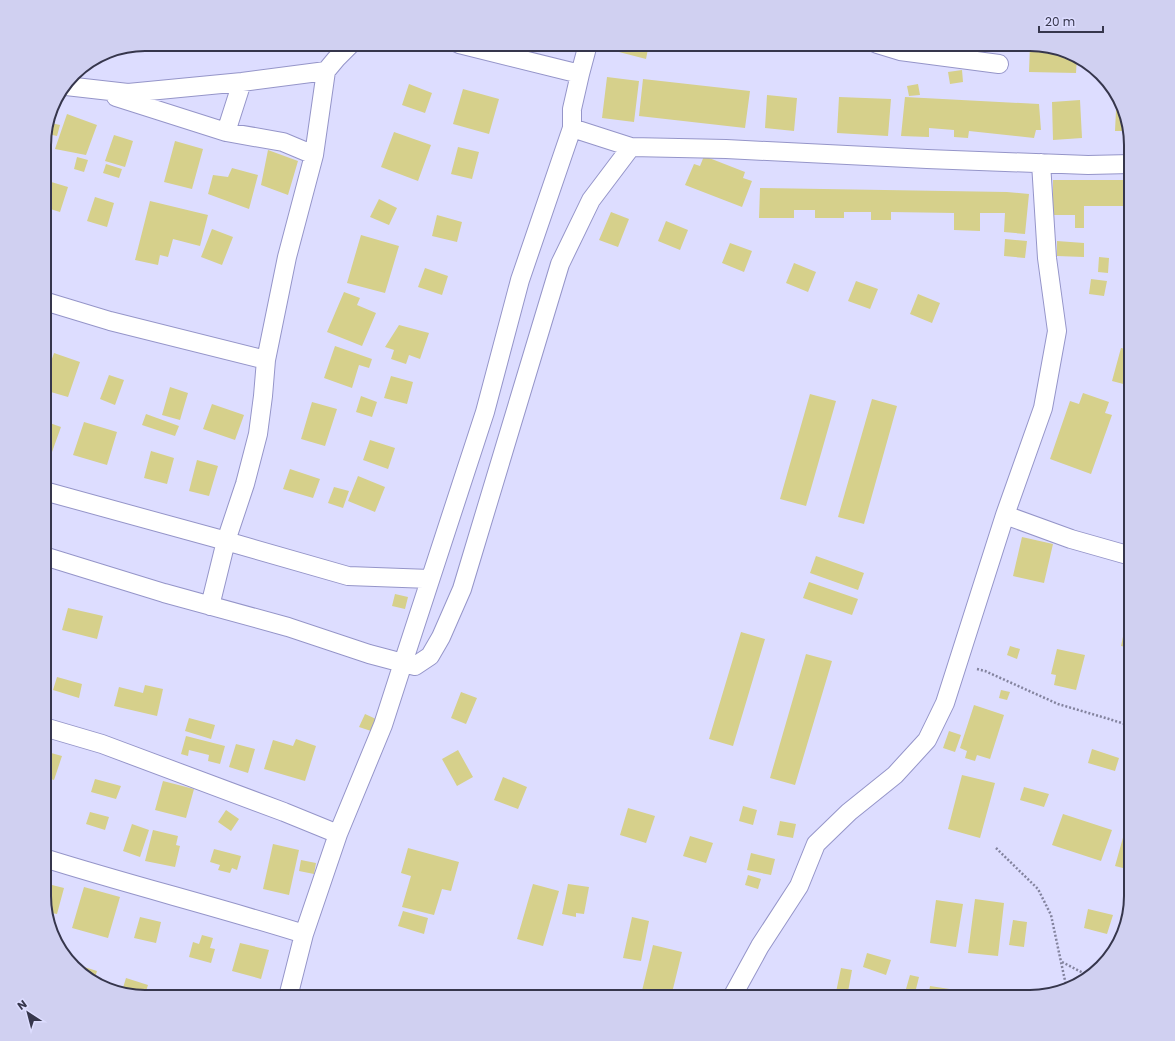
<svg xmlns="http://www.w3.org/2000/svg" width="1175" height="1041" font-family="Poppins,sans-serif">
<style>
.building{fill:#d6d08b}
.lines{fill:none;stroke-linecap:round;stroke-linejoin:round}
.street-casing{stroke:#9595c9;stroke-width:20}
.path{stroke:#83839e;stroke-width:2.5;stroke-dasharray:2 2;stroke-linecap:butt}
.street{stroke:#fff;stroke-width:18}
.rim{fill:none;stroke:#36364c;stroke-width:2}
</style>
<rect width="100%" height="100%" fill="#ddf"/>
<path class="building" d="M621,44H649L646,59L619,52Z
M1030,44L1068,52L1077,57L1076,73L1029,72Z
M962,70L963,82L950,84L948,72Z
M607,77L639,81L634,122L602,118Z
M643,79L750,91L745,128L639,116Z
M409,84L432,93L425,113L402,105Z
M918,84L920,95L909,96L907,86Z
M463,89L499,99L489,134L453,124Z
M767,95L797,98L794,131L765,128Z
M839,97L891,99L888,136L837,133Z
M905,97L1039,104L1041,130H1036L1034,138L969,131L968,138L954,137V130L929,128V137L901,136Z
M1080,100L1082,138L1053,140L1052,102Z
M1116,110H1124L1128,131H1115Z
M67,114L97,125L86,155L55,149Z
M51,123L60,125L57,136L48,134Z
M394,132L431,145L418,181L381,167Z
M114,135L133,141L125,167L105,161Z
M175,141L203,149L192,189L164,182Z
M458,147L479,152L472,179L451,174Z
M268,150L298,161L288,195L261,185Z
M704,156L745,172L743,178L752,181L742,207L685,185L694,164L700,166Z
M77,157L88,160L84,172L74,169Z
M106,164L122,169L119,178L103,173Z
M232,168L258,175L249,209L208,194L213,175L228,177Z
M1053,180H1131V206H1084V228H1075V215H1053Z
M48,181L68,187L60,212L44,207V193Z
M760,188L1007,192L1029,194L1025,234L1004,232L1005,213H980V231L954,230V213L891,212V220H871V212H844V218H815V210H794V218H759Z
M95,197L114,203L107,227L87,221Z
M379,199L397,208L389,225L370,217Z
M150,201L208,215L200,246L173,239L168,257L160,255L158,265L135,260Z
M611,212L629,219L618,247L599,240Z
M437,215L462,222L457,242L432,236Z
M666,221L688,230L680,250L658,241Z
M212,229L233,237L222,265L201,257Z
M361,235L399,246L385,293L347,283Z
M1005,239L1027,241L1025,258L1004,256Z
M1057,241L1084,243V257L1057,256Z
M730,243L752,251L744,272L722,263Z
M1099,257L1109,258L1108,273L1098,272Z
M794,263L816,272L808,292L786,283Z
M425,268L448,276L442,295L418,287Z
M1091,279L1107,281L1104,296L1089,294Z
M856,281L878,289L870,309L848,301Z
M344,292L360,298L357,305L376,313L362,346L327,332Z
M918,294L940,303L932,323L910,314Z
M399,325L429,333L420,359L409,355L406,364L391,359L394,350L385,347Z
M335,346L372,359L369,368L359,365L352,388L324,378Z
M1121,348L1131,350V386L1112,381Z
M54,353L80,362L68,397L44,390V382Z
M109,375L124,380L115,405L100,399Z
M391,376L413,382L407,404L384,398Z
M170,387L188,393L180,420L162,415Z
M1083,393L1109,402L1105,413L1112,415L1091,474L1050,459L1070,401L1079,404Z
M810,394L836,401L806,506L780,499Z
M361,396L377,402L372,417L356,412Z
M872,399L897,406L864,524L838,517Z
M312,402L337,409L325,446L301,439Z
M212,404L244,415L235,440L203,429Z
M146,414L179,426L175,436L142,425Z
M44,421L61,427L52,452L44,449Z
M84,422L117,432L107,465L73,455Z
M370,440L395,448L388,469L363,460Z
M151,451L174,458L167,484L144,478Z
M197,460L218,466L209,496L189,491Z
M290,469L320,479L313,498L283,489Z
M358,476L385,487L375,512L348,501Z
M334,487L349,491L343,508L328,503Z
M1022,537L1053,544L1044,583L1013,576Z
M816,556L864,573L858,590L810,573Z
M809,582L858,599L852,615L803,598Z
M395,594L408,597L405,609L392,606Z
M68,608L103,616L97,639L62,630Z
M741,632L765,639L733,746L709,739Z
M1124,632L1131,634V648L1121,646Z
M1010,646L1020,649L1017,659L1007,655Z
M1057,649L1085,655L1076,690L1054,685L1056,675L1051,674Z
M806,654L832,661L795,785L770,778Z
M57,677L82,684L79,698L53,690Z
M145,685L163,689L157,716L114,706L119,687L143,693Z
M1001,690L1010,692L1007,700L999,698Z
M461,692L477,698L466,724L451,718Z
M974,705L1004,715L990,759L977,755L975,761L965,758L967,751L960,748Z
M365,714L376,719L371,731L359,727Z
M189,718L215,725L211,739L185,731Z
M949,731L961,735L955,752L943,748Z
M186,736L225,746L220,764L208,761L209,755L189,750L188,756L181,754Z
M296,739L316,746L305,781L264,769L273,740L293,746Z
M236,744L255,749L248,773L229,767Z
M1092,749L1119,758L1115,771L1088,763Z
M458,750L473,777L457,786L442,759Z
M44,751L62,756L54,780L44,777Z
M962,775L995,783L980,838L948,829Z
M503,777L527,787L518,809L494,800Z
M95,779L121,786L116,799L91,792Z
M163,781L194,789L186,818L155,810Z
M1024,787L1049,794L1044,807L1020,800Z
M44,794L52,796L48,812L44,811Z
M743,806L757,810L753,825L739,821Z
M628,808L655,816L646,843L620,835Z
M226,810L239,819L231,831L218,822Z
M90,812L109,817L105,830L86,824Z
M1063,814L1112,830L1101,861L1052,845Z
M780,821L796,824L793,838L777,835Z
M132,824L149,830L140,857L123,851Z
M153,830L178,836L176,845L180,846L175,867L145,861Z
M1124,834L1131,836V870L1115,866Z
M690,836L713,843L706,863L683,856Z
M273,844L299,850L289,895L263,889Z
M408,848L459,862L451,891L442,889L434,915L402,907L411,876L401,873Z
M214,849L241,856L237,870L232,868L230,873L218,870L220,865L210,862Z
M751,853L775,859L771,875L747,870Z
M301,860L316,863L314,874L299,871Z
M748,875L761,879L758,889L745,885Z
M44,883L64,888L57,914L46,912L44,902Z
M533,884L559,891L543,946L517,939Z
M568,884L589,887L584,914L576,913V917L562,914Z
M84,887L120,897L108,938L72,928Z
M975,899L1004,903L998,956L968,953Z
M936,900L963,904L956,947L930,943Z
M1088,909L1113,915L1107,934L1084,928Z
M403,911L428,918L424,934L398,926Z
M1123,915L1128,916L1124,931L1120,930Z
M140,917L161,922L156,943L134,938Z
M632,917L649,921L641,961L623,958Z
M1013,920L1027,922L1024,947L1009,945Z
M202,935L213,938L210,948L215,949L211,963L189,957L193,942L199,944Z
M240,943L269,950L261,979L232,971Z
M653,945L682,952L671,997H649L641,995Z
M867,953L891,960L886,975L863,967Z
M78,965L97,971L94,981L76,969Z
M841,968L852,970L847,997H835Z
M910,975L919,977L914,997L904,996Z
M126,978L148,985L144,997L127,993L122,991Z
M930,986L956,990L955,997H928Z
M1008,989L1038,992V995L1030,997H1007Z
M171,990L198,996L197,997H169Z"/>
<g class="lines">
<defs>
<path id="street" d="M459,44L580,74
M877,44L900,51L999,64
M66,86L128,93L242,82L326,71
M116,97L226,132L283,142L314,155
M572,128L631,147L726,149L927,159L1088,165L1131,164
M226,132L242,82
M44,301L110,321L266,360
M44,491L219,539L348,576L430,579
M1005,515L1071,539L1131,556
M44,556L164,593L288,627L369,654L403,663L485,412L520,280L572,128V109L580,74L588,44
M210,606L226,541L245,484L258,434L263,396L266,360L287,257L314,155L326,71L336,59L351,44
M44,727L102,744L284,812L338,834
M44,858C130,885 218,907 304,934
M288,997L304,934L338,834L383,725L403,663L415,666L430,656L441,637L462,589L560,264L591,200L631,147
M732,997L760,946L799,886L816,844L849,812L895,775L927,740L945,703L1005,515L1043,408L1057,331L1047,258L1041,163"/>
</defs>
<use href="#street" class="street-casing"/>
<path class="path" d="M977,669L985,671L1058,704L1109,719L1131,726
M996,848L1038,889L1051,915L1067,990
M1062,962L1089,976"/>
<use href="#street" class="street"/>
</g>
<path d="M0 0H1175V1041H0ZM145 51H1030A94 94 0 0 1 1124 145V896A94 94 0 0 1 1030 990H145A94 94 0 0 1 51 896V145A94 94 0 0 1 145 51Z" fill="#d0d0f1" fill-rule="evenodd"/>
<path class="rim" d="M145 51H1030A94 94 0 0 1 1124 145V896A94 94 0 0 1 1030 990H145A94 94 0 0 1 51 896V145A94 94 0 0 1 145 51Z"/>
<g transform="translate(28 1013) rotate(324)" stroke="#ddddff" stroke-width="3" paint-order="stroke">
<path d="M0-3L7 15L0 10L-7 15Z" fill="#36364c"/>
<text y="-6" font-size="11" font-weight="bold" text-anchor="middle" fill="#36364c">N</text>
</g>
<path d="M1039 26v6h64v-6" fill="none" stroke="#36364c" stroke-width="2"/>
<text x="1045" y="26" font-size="12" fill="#36364c" stroke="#ddddff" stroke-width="3" paint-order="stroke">20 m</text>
</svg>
